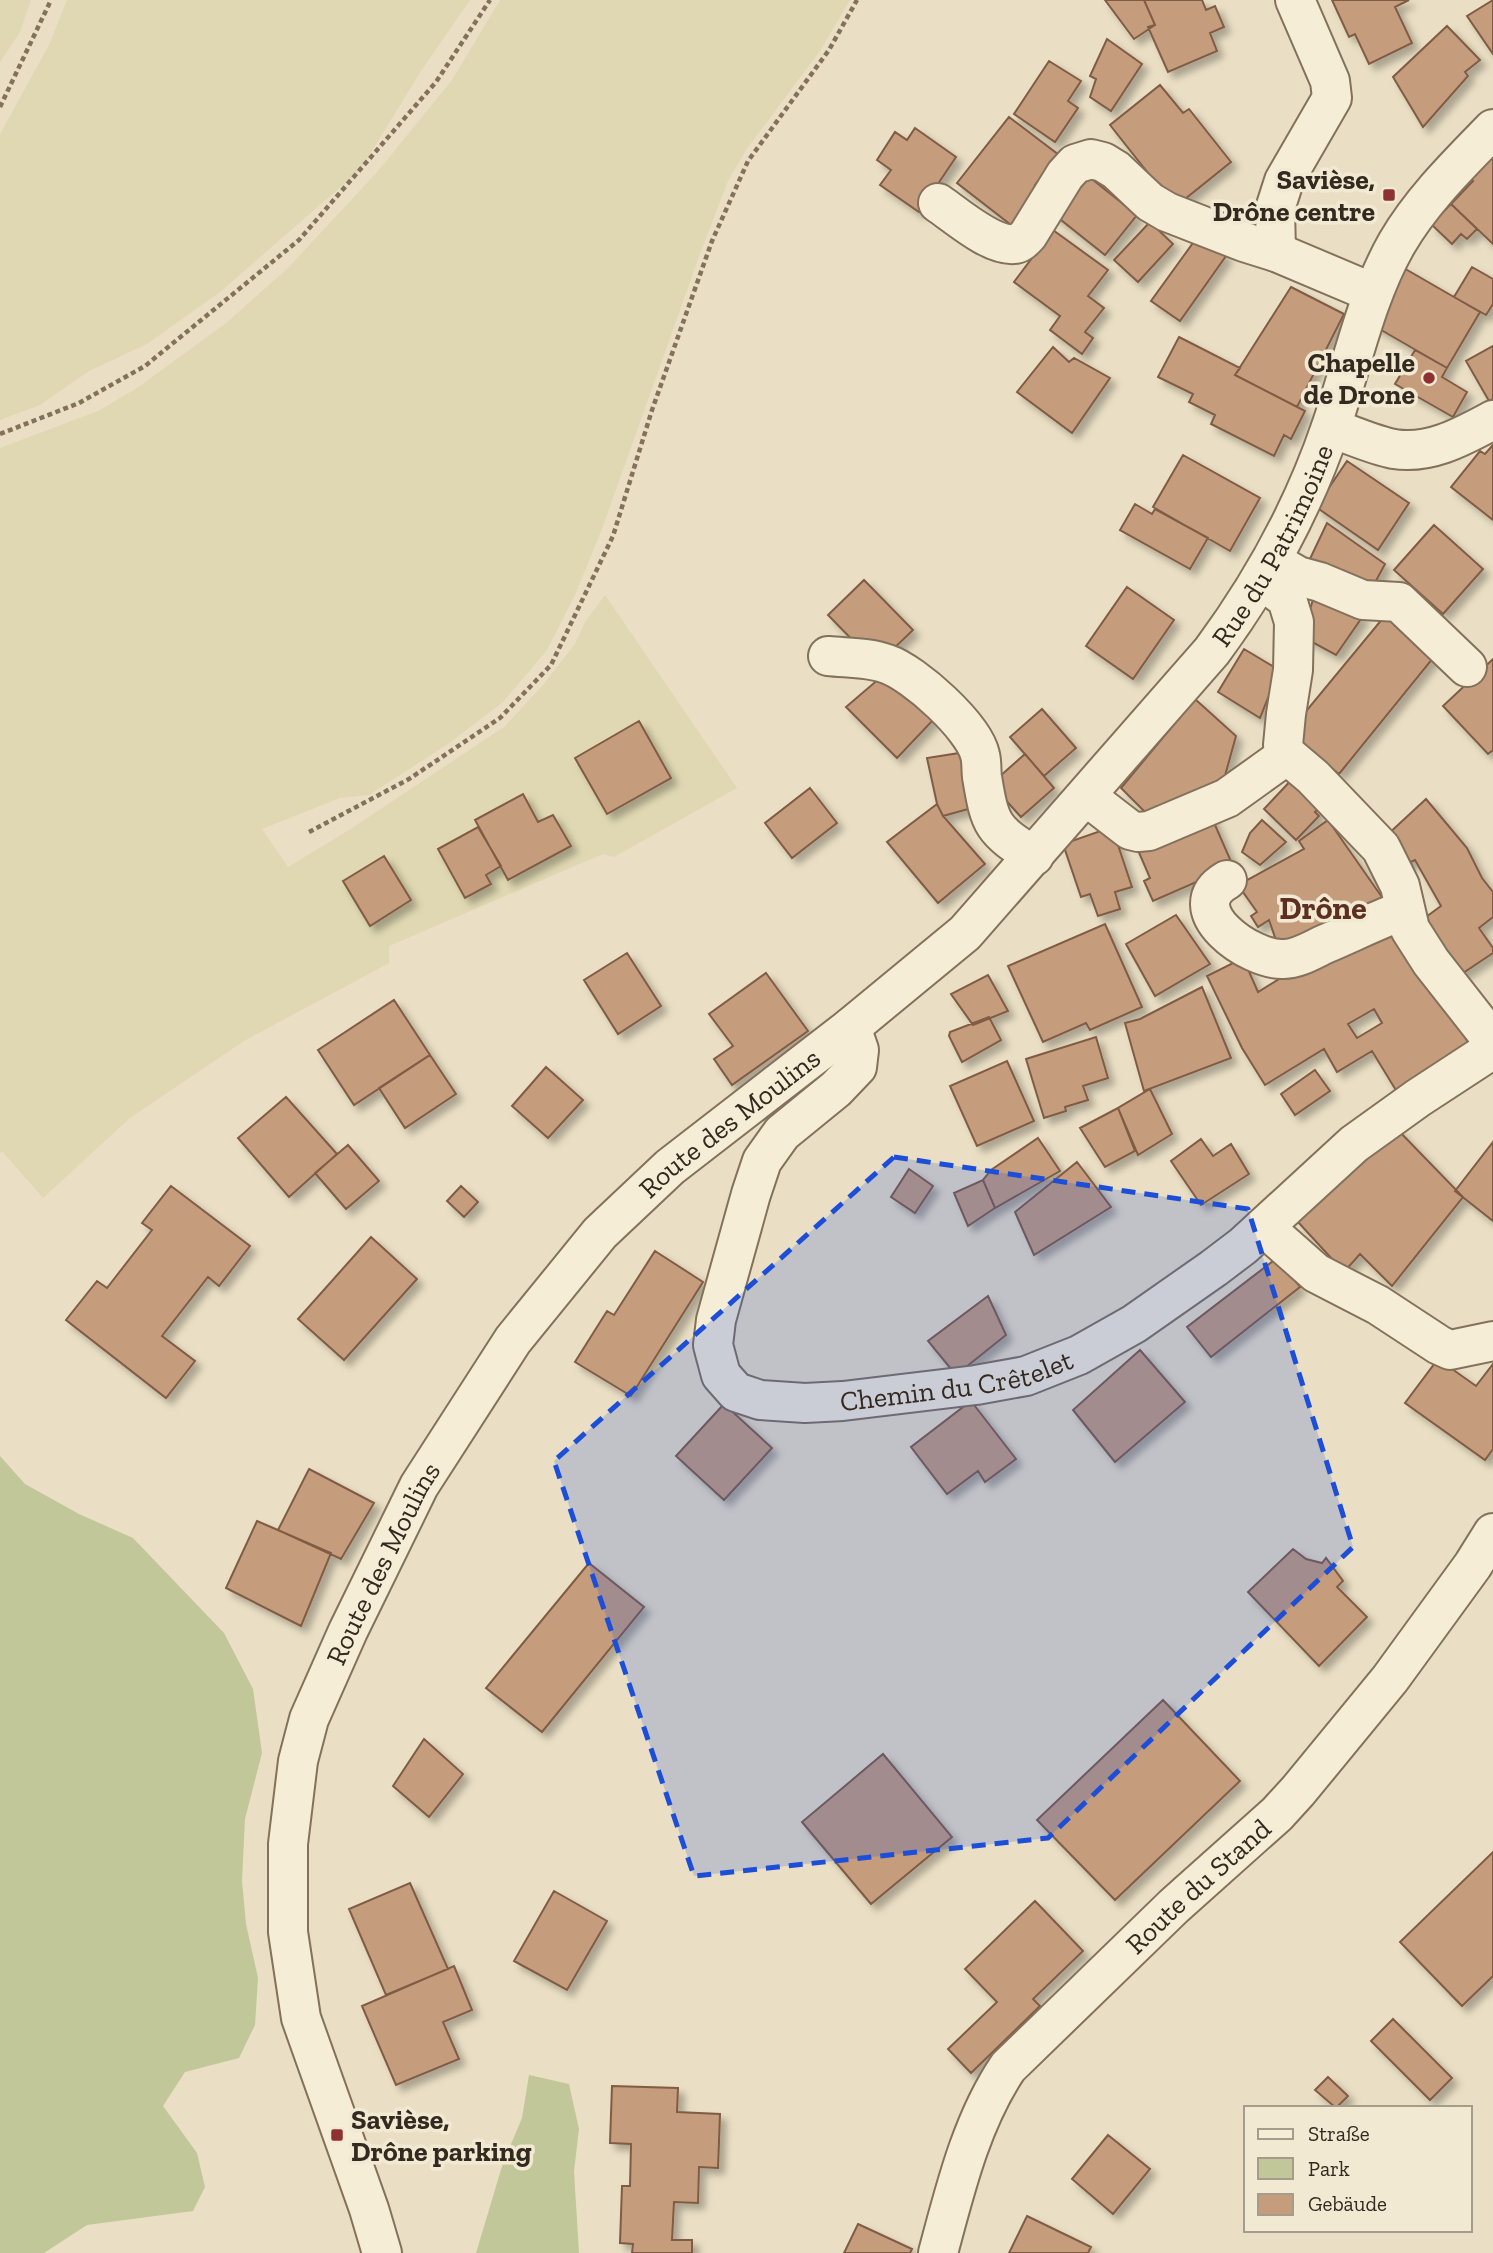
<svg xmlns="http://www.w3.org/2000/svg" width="1493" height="2253" font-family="'Zilla Slab',serif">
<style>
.farmland{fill:#dfd8b2}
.green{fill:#c1c799}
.building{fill:#c59c7c;stroke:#805c44;stroke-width:2;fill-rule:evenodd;filter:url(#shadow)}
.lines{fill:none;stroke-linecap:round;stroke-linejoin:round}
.minor-casing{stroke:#83715c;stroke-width:42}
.path{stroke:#83715c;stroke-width:4.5;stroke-dasharray:5 3.5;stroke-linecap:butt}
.minor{stroke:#f6edd6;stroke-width:38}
.marked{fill:#1d4ed8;fill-opacity:0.2;stroke:#1d4ed8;stroke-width:5;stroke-dasharray:14 9;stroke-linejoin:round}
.poi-dot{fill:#8d3131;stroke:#f2e9d3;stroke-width:2.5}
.labels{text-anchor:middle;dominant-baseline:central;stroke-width:7;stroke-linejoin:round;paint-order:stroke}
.poi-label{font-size:28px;font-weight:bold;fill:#34291f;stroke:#f2e9d3;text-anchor:end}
.street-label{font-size:28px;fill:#34291f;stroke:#f2e9d3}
.quarter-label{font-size:32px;font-weight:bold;fill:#5d2f21;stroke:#f2e9d3}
</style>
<defs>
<filter id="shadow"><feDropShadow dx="6" dy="6" stdDeviation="3.5" flood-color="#0004"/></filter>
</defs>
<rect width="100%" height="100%" fill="#eadfc4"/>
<path class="farmland" d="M0,0H31L20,32L0,62Z
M67,0H470L421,71L360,170L220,292L147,344L89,371L40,405L0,420V134L49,45Z
M500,0H850L820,51L746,150L728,181L701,251L603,526L576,593L547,650L503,702L448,744L369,795L340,798L262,829L288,867L349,830L504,727L542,686L575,644L585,622L605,595L737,788L614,857L603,854L389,946V963L244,1041L130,1118L43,1198L2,1151L0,1153V448L98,411L137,388L226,323L287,269L378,171L452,80Z"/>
<path class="green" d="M0,1456L25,1484L79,1514L133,1538L224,1633L253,1689L262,1753L245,1819L242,1881L246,1924L258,1978L255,2025L239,2058L185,2072L163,2106L197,2153L205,2187L193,2211L87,2225L44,2253H0Z
M529,2075L569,2084L579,2129L574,2171L579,2253H476L503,2163L522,2118Z"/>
<path class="building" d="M1105,0H1144L1155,25L1134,39Z
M1144,0H1202L1206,10L1215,6L1224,27L1210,33L1217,51L1168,72L1148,27L1155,25Z
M1332,0H1409L1395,7L1412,43L1369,64L1355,34L1349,37Z
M1493,0V54L1467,16Z
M1447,26L1480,60L1465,72L1468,76L1423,127L1393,77Z
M1107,39L1142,64L1111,111L1090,97L1096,79L1090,76Z
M1049,61L1081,81L1068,101L1078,108L1055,142L1014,114Z
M1160,85L1183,113L1189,109L1231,162L1175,207L1110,125Z
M1009,117L1059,155L1035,185L1043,191L1015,228L957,183Z
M915,128L956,157L919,212L880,185L891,170L877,160L895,132L907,140Z
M1493,141V244L1451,204L1473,181L1463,172Z
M1083,172L1137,215L1105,255L1051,212Z
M1451,204L1477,229L1467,239L1461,234L1452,244L1431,224Z
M1150,222L1173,244L1138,282L1114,260Z
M1053,230L1108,270L1088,296L1104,308L1085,332L1093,338L1082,354L1050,330L1060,316L1014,282Z
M1198,236L1226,256L1180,321L1151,301Z
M1402,267L1480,312L1447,368L1369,323Z
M1472,267L1493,279V304L1486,315L1454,297Z
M1291,287L1344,314L1297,407L1235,375Z
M1179,337L1240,368L1235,375L1305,411L1291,439L1284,435L1274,456L1211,424L1215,415L1189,402L1193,394L1158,377Z
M1493,346V399L1489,401L1466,361Z
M1053,347L1069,362L1074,358L1110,378L1072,433L1017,392Z
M1415,350L1447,368L1442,377L1467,392L1453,417L1395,384Z
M1493,445V520L1451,487L1480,451L1485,454Z
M1183,455L1260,498L1230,551L1153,507Z
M1347,461L1409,503L1378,550L1316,507Z
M1135,504L1152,514L1155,509L1208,538L1190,569L1120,530Z
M1327,523L1385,564L1370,592L1308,563Z
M1434,525L1483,569L1443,614L1394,570Z
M864,580L913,630L887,655L866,654L828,615Z
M1127,587L1174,620L1133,679L1086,646Z
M1316,591L1363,616L1336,655L1301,636Z
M1388,612L1438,652L1339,774L1288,733Z
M1244,649L1279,670L1260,718L1218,692Z
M1493,659V750L1488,754L1443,706Z
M888,671L935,718L897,758L846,707Z
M1195,699L1236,736L1223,783L1149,816L1121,788Z
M1042,709L1076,748L1044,776L1010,737Z
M639,721L671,778L607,814L575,758Z
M966,752L979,806L943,816L937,804L927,758Z
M1025,754L1054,788L1021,817L991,784Z
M1296,775L1325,802L1315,812L1319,816L1296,840L1264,809Z
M810,788L837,823L792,858L765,823Z
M523,794L538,822L553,815L571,846L508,880L475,820Z
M1426,799L1467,848L1482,878L1493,892V917L1479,928L1493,948V953L1457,977L1419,922L1441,906L1415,860L1402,866L1385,837Z
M937,804L943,816L985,864L938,903L887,842Z
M1208,809L1233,866L1153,901L1144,881L1150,878L1134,841Z
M1262,820L1286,842L1260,865L1242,852L1250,833Z
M1328,820L1384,900L1280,952L1269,920L1258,927L1251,916L1257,912L1238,885L1304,849L1299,841Z
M478,827L501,866L486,875L491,884L465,898L438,849Z
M1112,827L1132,887L1115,892L1120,909L1098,916L1090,894L1081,897L1063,844Z
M384,856L411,900L370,926L343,881Z
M1176,915L1210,964L1155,996L1126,944Z
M1396,923L1471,1047L1397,1092L1372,1051L1337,1072L1324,1049L1265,1085L1242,1048L1207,976L1243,958L1258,992L1334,945ZM1374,1009L1382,1023L1357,1038L1348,1024Z
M1105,924L1142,1007L1090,1030L1086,1023L1043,1042L1008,966Z
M627,953L661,1006L618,1034L584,980Z
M766,973L808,1031L732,1085L714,1059L733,1046L709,1014Z
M988,975L1008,1011L973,1025L951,994Z
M1202,987L1231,1058L1144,1091L1125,1023L1140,1019Z
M394,1000L430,1055L354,1105L318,1050Z
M989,1017L1001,1040L962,1062L949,1036L950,1032Z
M1096,1037L1108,1078L1083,1086L1088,1100L1065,1107L1066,1111L1044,1118L1026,1059Z
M430,1055L456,1094L405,1128L379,1088Z
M1007,1061L1034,1121L977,1146L950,1086Z
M546,1067L583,1100L548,1138L512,1106Z
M1315,1070L1330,1091L1295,1115L1281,1094Z
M1150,1089L1172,1134L1138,1155L1118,1108Z
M286,1097L337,1154L289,1197L238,1138Z
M1118,1108L1135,1151L1105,1167L1080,1128Z
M1396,1128L1463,1197L1392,1286L1360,1254L1344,1272L1298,1222Z
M1038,1138L1060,1171L995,1208L983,1180L991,1170Z
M1201,1139L1213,1156L1231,1144L1249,1174L1201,1205L1171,1161Z
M1493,1142V1221L1455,1191Z
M348,1145L379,1181L346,1209L315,1173Z
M1077,1162L1111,1207L1034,1255L1015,1212Z
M909,1169L933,1186L915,1213L891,1197Z
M983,1180L995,1208L968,1226L954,1193Z
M171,1186L250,1246L219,1286L208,1277L162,1336L195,1361L166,1398L66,1320L97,1281L107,1288L152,1230L142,1223Z
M461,1186L478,1202L464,1217L447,1201Z
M371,1237L417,1279L344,1360L298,1319Z
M655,1251L703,1282L631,1396L575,1362L607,1311L614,1315Z
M1277,1258L1300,1287L1211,1357L1187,1327Z
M988,1296L1006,1335L956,1375L928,1341Z
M1140,1350L1185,1402L1115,1462L1073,1410Z
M1438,1359L1476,1386L1493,1364V1449L1485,1460L1405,1403Z
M971,1401L1016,1459L985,1482L978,1471L947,1494L911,1447Z
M724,1404L772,1448L724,1500L676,1456Z
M309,1469L374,1503L341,1559L278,1530Z
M257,1521L331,1553L301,1626L226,1588Z
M1293,1549L1306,1559L1322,1563L1326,1558L1343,1581L1337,1587L1367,1617L1319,1666L1248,1592Z
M589,1563L644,1607L542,1732L486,1688Z
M1163,1700L1240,1781L1115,1900L1037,1820Z
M424,1739L463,1774L429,1817L393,1786Z
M883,1754L952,1837L871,1904L802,1822Z
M1493,1852V1976L1462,2006L1400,1942Z
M410,1883L448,1969L386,1995L349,1909Z
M554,1891L607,1921L567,1990L514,1961Z
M1035,1901L1083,1951L1033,1999L1040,2006L971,2073L948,2049L997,2002L965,1969Z
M454,1966L472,2010L443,2022L459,2059L396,2085L362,2006Z
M1393,2019L1452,2078L1430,2100L1371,2041Z
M1328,2077L1348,2096L1336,2108L1315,2090Z
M612,2086L678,2088L677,2112L720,2114L718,2168L699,2167L698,2203L674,2202L672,2240H692V2253H632L633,2244L620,2243L622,2186H630L631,2144L610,2143Z
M1108,2135L1150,2169L1113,2214L1072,2179Z
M1027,2216L1091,2247L1088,2253H1009Z
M858,2224L912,2249L910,2253H844Z"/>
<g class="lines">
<defs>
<g id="minor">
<path d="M938,203C957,216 992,247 1015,244C1021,243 1024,239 1028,235L1065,175L1075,164L1091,159L1103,162L1116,170L1150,202L1167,212L1244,242L1276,252L1373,293"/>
<path d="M1276,252L1275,209L1284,181L1332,98L1330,81L1295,0"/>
<path d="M1331,428C1352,435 1373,445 1394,449C1430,455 1463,436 1493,420"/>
<path d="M1272,561L1298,576L1320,582L1363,600L1399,602L1467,667"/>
<path d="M1261,580L1287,599L1294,622L1293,670L1286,714L1283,745L1287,755L1313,777L1381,848L1400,886L1410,929L1431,962L1493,1041"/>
<path d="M828,656C847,658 869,657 887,664C914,673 974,727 980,755C982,762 981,770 982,777C990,825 992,830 1034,856"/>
<path d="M1086,796L1130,830L1138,832L1149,831L1227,798L1287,755"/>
<path d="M1227,880C1177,909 1250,961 1284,959C1298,959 1312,950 1325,944C1351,933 1377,920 1404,910"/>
<path id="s1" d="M851,1027L859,1050L857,1067L836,1089L782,1133L762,1161L751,1194L716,1320L713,1345L721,1375L736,1392L760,1400L805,1403L843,1401L976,1385L1026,1376L1079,1355L1134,1324L1214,1268L1243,1246L1354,1144L1418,1098L1493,1049"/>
<path d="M1264,1227L1316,1273L1378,1305L1439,1345L1450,1350L1493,1341"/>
<path id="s2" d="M382,2253L369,2209L301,2018L288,1932V1844L298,1761L309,1719L348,1631L419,1486L513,1340L600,1233L670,1167L851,1027L965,933L1212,651C1263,582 1303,509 1331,427C1352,366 1365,299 1397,243C1422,200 1459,164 1493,129"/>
<path id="s3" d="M938,2253C955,2190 971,2122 1008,2067L1174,1906L1277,1814L1298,1791L1390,1679L1473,1565L1493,1533"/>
</g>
</defs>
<use href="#minor" class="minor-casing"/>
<path class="path" d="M0,107L51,0
M0,434L79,403L145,366L299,240L436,82L490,0
M309,832L409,779L500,718L551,665L613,536L652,410L712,241L748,161L829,50L857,0"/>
<use href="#minor" class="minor"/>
</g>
<path class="marked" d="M894,1157L1248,1209L1353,1547L1048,1838L694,1876L554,1461Z"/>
<g class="poi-dot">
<rect x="1382" y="188" width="14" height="14" rx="3.5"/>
<circle cx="1429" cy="378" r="7"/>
<rect x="330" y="2128" width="14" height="14" rx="3.5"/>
</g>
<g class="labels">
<g class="poi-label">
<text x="1375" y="179">Savièse,<tspan x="1375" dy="32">Drône centre</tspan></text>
<text x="1415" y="362">Chapelle<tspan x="1415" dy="32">de Drone</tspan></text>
<text x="351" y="2119" text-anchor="start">Savièse,<tspan x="351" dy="32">Drône parking</tspan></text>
</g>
<g class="street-label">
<text stroke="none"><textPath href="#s2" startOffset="2090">Rue du Patrimoine</textPath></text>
<text stroke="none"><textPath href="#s2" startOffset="1290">Route des Moulins</textPath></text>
<text stroke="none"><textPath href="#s1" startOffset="644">Chemin du Crêtelet</textPath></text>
<text stroke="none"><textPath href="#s2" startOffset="723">Route des Moulins</textPath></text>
<text stroke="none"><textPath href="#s3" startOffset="462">Route du Stand</textPath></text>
</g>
<g class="quarter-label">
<text x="1323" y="908">Drône</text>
</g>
</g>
<rect x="1244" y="2106" width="228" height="126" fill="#f2e9d3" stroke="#a69c8b" stroke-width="2"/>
<rect x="1258" y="2129" width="35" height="10" fill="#f6edd6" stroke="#a69c8b" stroke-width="2"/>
<text x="1308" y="2141" font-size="21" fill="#34291f">Straße</text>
<rect x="1258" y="2158" width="35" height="21" fill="#c1c799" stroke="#a69c8b" stroke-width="2"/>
<text x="1308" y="2176" font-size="21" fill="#34291f">Park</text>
<rect x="1258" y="2194" width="35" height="21" fill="#c59c7c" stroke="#a69c8b" stroke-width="2"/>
<text x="1308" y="2211" font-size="21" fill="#34291f">Gebäude</text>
</svg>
